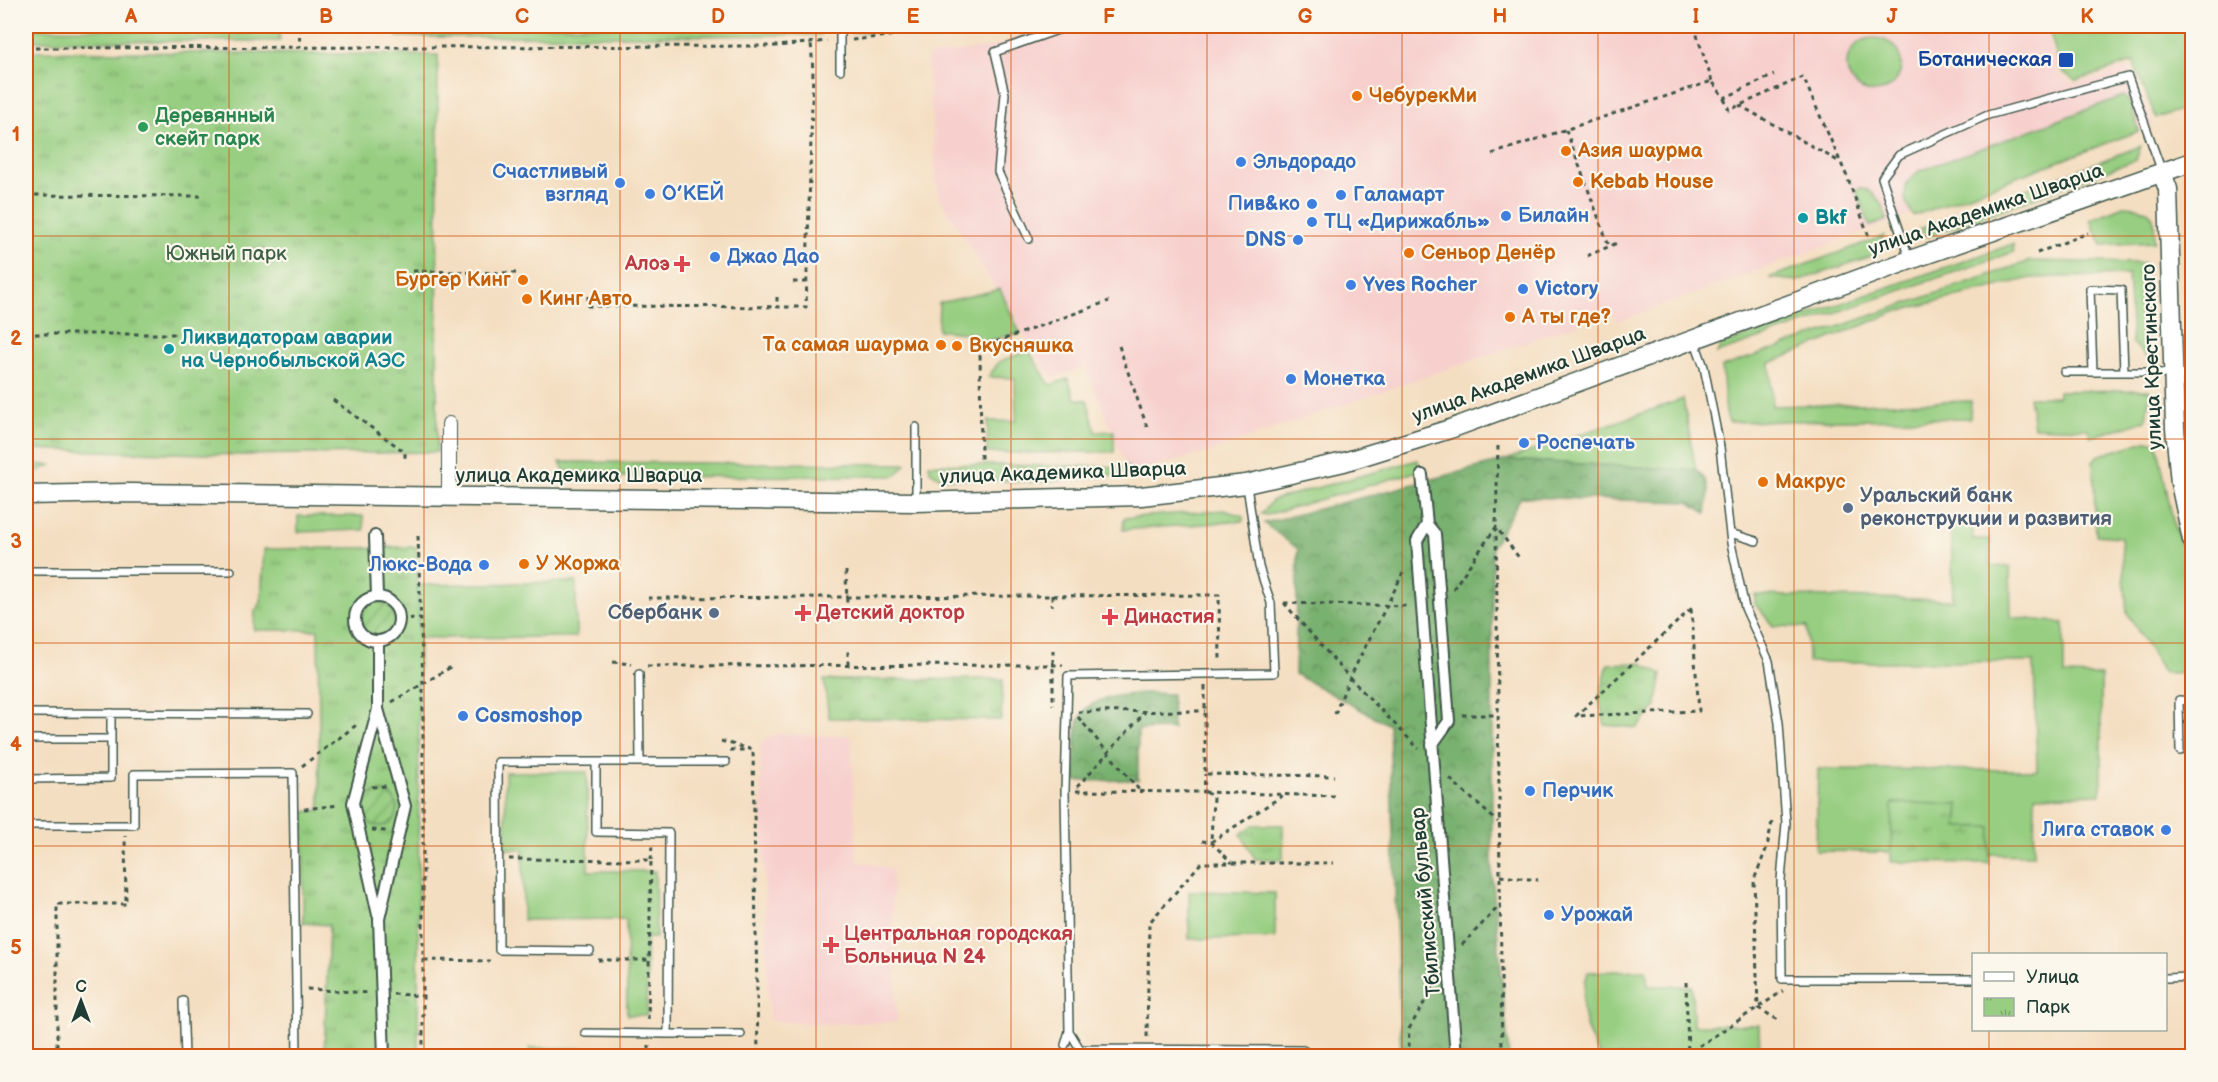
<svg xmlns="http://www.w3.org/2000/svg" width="2218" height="1082" font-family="'Balsamiq Sans',sans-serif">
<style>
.built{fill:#f7d0ce}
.grass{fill:#97ce81;stroke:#5b865a;stroke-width:1.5}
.forest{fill:url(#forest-crowns);stroke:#4c7752;stroke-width:1.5}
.park{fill:url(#park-tufts);stroke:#5b865a;stroke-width:1.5}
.garden{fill:url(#garden-furrows);stroke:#5b865a;stroke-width:1.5}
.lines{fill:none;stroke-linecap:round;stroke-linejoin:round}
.service-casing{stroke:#3f5549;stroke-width:10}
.pedestrian-casing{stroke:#3f5549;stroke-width:14}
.minor-casing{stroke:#3f5549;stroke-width:16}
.tertiary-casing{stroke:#3f5549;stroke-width:21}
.path{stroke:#3f5549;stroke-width:3;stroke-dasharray:4.5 4.5;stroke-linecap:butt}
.service{stroke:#fff;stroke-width:7}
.pedestrian{stroke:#fff;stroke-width:10}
.minor{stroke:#fff;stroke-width:14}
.tertiary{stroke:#fff;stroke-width:18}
.grid{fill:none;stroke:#d45610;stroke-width:1.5;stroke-opacity:0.55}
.transit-dot{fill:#1a4fb4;stroke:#fbf7ec;stroke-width:2}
.food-dot{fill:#e8710a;stroke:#fbf7ec;stroke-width:2}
.leisure-dot{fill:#2e9e5b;stroke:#fbf7ec;stroke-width:2}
.shop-dot{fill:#3f7fe0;stroke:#fbf7ec;stroke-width:2}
.culture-dot{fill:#0f9aa8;stroke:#fbf7ec;stroke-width:2}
.health-dot{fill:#e0444e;stroke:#fbf7ec;stroke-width:2}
.service-dot{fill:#5c6f8a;stroke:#fbf7ec;stroke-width:2}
.labels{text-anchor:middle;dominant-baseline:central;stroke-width:4.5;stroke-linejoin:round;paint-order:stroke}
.transit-label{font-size:20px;font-weight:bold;fill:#164399;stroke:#fbf7ec;text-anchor:end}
.food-label{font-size:20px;font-weight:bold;fill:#c56008;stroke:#fbf7ec;text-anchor:start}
.leisure-label{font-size:20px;font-weight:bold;fill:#27864d;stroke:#fbf7ec;text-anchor:start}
.shop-label{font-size:20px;font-weight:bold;fill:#366cbe;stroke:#fbf7ec;text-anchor:start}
.street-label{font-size:20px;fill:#1f3d34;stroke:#fbf7ec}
.culture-label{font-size:20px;font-weight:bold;fill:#0d838f;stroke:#fbf7ec;text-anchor:start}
.park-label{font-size:20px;fill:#3d6147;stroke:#fbf7ec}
.health-label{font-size:20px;font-weight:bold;fill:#be3a42;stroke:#fbf7ec;text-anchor:start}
.service-label{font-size:20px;font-weight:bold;fill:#4e5e75;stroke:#fbf7ec;text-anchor:start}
.neatline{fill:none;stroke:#d45610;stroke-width:2}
.grid-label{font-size:20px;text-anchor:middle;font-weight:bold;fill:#d45610}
</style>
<defs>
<pattern id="forest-crowns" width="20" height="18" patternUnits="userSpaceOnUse" patternTransform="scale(1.5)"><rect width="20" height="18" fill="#79b16f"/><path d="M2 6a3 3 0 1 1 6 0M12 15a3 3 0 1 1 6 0" fill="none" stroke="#63915c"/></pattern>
<pattern id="park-tufts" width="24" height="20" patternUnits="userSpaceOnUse" patternTransform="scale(1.5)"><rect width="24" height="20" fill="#97ce81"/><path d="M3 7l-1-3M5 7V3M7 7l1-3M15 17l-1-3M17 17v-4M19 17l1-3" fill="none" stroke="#7ba86a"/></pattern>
<pattern id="garden-furrows" width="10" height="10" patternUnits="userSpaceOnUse" patternTransform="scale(1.5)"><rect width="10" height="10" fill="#97ce81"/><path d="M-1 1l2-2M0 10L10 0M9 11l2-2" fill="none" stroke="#7ba86a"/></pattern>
</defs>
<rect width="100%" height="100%" fill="#fbf7ec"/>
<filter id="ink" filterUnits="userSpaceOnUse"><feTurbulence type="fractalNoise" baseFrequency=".0167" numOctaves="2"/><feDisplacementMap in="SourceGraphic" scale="12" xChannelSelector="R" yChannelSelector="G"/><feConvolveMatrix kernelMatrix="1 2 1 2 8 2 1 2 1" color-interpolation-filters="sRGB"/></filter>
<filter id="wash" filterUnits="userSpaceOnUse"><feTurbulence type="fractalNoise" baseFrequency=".008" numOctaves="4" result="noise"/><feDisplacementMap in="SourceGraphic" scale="24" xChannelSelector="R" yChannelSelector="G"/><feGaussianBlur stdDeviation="1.35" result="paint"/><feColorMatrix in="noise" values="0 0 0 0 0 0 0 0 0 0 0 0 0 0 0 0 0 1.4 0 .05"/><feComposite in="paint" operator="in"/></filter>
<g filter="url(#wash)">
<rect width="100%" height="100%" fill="#f4dec1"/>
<path class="built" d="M1047,26H2045L2059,74L2075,84L2129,67L2153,124L2139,131L1617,322L1612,312L1205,453L1129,474L1086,367L1051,379L938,195L927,56L993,47Z
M775,734L851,736L857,861L892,869L897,1022L816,1024L769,1020L760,744Z"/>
<path class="grass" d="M399,26H822L820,35L397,37Z
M851,26H939L851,33Z
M2048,26H2192V106L2156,118L2133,62L2076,81L2061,71Z
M26,29L280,30V41H26Z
M1847 65a27 27 0 1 1 54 0a27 27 0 1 1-54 0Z
M2124,96L2130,103L2139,131L1913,216L1905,199L1906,183L1919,171Z
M2141,146L2136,160L1928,237L1919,229Z
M1861,188C1877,191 1883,206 1887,220L1870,226L1856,190Z
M2123,206C2153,207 2156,213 2154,242L2102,245L2090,220Z
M1884,236L1878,254L1798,281L1769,278Z
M2013,244L2014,252L1717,353L1721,345Z
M2030,261L2144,263L2148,358L2132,343L2128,275L2031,278L1895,312L1770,363L1772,406L1971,401L1970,418L1729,422L1726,414L1722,367Z
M1000,289L1020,333L978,343L975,334L938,330L939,303Z
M1029,351L1050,385L1068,379L1075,399L1087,400L1096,432L1114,431V452L987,453L988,421H1016L1015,378L988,377L1000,361Z
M2150,390L2146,420L2091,437L2088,429L2034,427L2029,397H2058V391Z
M1683,399L1696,470L1506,460Z
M2146,441L2155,442L2158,448L2174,526L2192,575V672L2164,673L2127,613L2121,537L2096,535L2093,462L2097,456Z
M1418,460L1419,471L1267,515L1261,514L1273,500Z
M560,462L906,464L895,476L571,477L564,470Z
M26,464L52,465L37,471L26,472Z
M929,464L1128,467L1124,474L1039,482L941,478L930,471Z
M1224,510L1243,516V521L1123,530L1124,518Z
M298,516H363L364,530L298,532Z
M1951,526L1973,527V539H1990V566L2010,567L2011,617L2064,623V675L2101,676V794L2035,796L2034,855L1816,851L1818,769L2037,770L2034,662H1808L1807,627L1773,626L1755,604V595L1953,600Z
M576,582V637L419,638L416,585Z
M505,772H587L588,871H655L656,938H646L647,1015H627L626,919L523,920V849H506Z
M1189,891L1275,893V938L1189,939Z
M1646,970L1648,986H1692L1693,1025H1759L1760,1056H1600C1583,1029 1578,1004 1588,972Z
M530,1048L607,1049L608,1056H530Z"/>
<path class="forest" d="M1506,460L1696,470C1712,482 1709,495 1706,513L1689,502L1521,497L1492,547V873L1509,1056H1401L1389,725L1295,674L1298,549L1264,523Z
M1146,693L1172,694L1173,729L1138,730V780L1075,781C1076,713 1070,698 1146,693Z"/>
<path class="park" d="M26,51L438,55L437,452L242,455L26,449Z
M416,547L419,638L418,1056H324L329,925L303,923L304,812L320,810L318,630H254L255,611L261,603L264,549Z
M1641,663L1662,674L1656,707L1637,728L1605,725L1599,699L1608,664Z
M1003,679L1001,720L829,718L824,680Z
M1892,803L1959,804L1957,827H1991L1989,863L1891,862Z
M1253,825H1283V859H1255L1241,834Z"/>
<path class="garden" d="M360 619a17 17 0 1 1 34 0a17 17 0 1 1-34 0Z
M363 809a17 17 0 1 1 34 0a17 17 0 1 1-34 0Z"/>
</g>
<g filter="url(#ink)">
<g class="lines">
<defs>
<path id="service" d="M840,26V70
M1029,239L998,172L1005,94L995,52L1069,26
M1909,258L1882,178L1899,155L1988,115L2128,77L2162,172
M1694,339L1704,367L1720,447L1731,543L1745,608L1769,661L1779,723L1786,823L1781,880L1782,979H1974
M2064,372H2153L2192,377
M2093,372L2090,289L2121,290L2124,372
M916,427V500
M1730,533L1756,541
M26,571H231
M26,713L307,714
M26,739H111
M2180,751L2179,700L2192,701
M640,762H726
M26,779L111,778V713
M26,825H134V774L293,773L297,1056
M590,951L499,950L498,762H640L639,674
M2166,978L2192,977
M183,1001L185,1056
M1069,1031L1080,1049L1303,1050L1313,1056
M585,1033L668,1034L669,833L596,832V762
M668,1034H741
M1065,1045L1069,1031L1065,791L1068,676L1274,673L1271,603L1259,567L1247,486"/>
<path id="pedestrian" d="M1422,475L1427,524L1417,541L1456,1056
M1427,524L1435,534L1449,721L1432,745
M375,536L377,596
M355 619a22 22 0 1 1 44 0a22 22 0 1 1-44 0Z
M378,642V709L405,806L379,919L384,1056
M378,915L353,803L378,709"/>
<path id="minor" d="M449,424V497"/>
<path id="tertiary" d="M2162,173L2168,189L2175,428L2180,483L2192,540
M26,495L128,493L916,502L1141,496L1246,484L1344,462L1450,429L1910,260L2192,162"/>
</defs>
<use href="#service" class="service-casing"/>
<use href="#pedestrian" class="pedestrian-casing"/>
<use href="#minor" class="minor-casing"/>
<use href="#tertiary" class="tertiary-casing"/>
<path class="path" d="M1694,26L1712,81
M299,27L300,48
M852,40L974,26
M26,48L777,46L827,41
M1724,98L1729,110L1803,77L1848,179L1869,237
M1739,105L1838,161
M1566,130L1609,246
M1492,154L1712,81L1724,98L1774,75
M26,195L201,196
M2037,253L2088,233
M1587,256L1617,243
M413,271L516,273
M793,282H806
M588,296V306L806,307L813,71L811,42
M777,297V307
M26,334H210
M996,342L1109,301
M980,346L981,460
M1119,346L1148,430
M333,400L405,452V460
M1498,446L1496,527L1502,1056
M26,461L27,48
M418,536L423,684V1056
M846,571L847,605
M1453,589L1496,527L1520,559
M1052,595V606
M648,598L1219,595L1220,661
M1284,603L1349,677L1419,749
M1284,603L1410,606
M1691,609L1699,711L1576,716Z
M400,619L421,618
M1053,650V705
M613,662L632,664
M848,665V649
M647,666L1063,665
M1205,686V774L1334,776
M392,702L451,667
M1078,712L1205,711
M1335,714C1353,664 1382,619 1404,570
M1462,715H1498
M1078,717L1140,791
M721,741L753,750L758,1055L831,1053
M730,750H748
M302,766L359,723
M1450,779L1498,822
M372,787L386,786
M1077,787L1145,712
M1076,791L1204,792L1205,774
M1204,792L1334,796
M1206,792L1213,797L1211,842L1232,863
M304,809L339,805
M1772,822L1767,847L1754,880L1758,1008L1780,1021
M372,830L386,831
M1202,841L1211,842L1285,794
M509,859L651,860L648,1023
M651,860L652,844
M1500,876L1538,880
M1462,945L1501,904
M424,960L490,961
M598,960H650
M1686,982L1688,1056
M307,989L369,993
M393,994L425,996
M2185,1006L2192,997
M1147,1037L1149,923L1201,863H1333
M649,1045V1055
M57,1056V904H126L125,836
M608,1056L758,1055
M1328,1056L1330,1049
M1408,1056L1409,1029L1436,982
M1684,1056L1783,991"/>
<use href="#service" class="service"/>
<use href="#pedestrian" class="pedestrian"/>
<use href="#minor" class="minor"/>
<use href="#tertiary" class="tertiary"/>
</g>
</g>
<path class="grid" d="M229,26V1056M424,26V1056M620,26V1056M816,26V1056M1011,26V1056M1207,26V1056M1402,26V1056M1598,26V1056M1794,26V1056M1989,26V954M26,236H2192M26,439H2192M26,643H2192M26,846H2192M1989,1030V1056"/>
<rect class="transit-dot" x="2058" y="52" width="16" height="16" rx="3"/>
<g class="food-dot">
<circle cx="1357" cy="96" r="6"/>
<circle cx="1566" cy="151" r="6"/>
<circle cx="1578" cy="182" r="6"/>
<circle cx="1409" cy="253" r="6"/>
<circle cx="523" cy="280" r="6"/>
<circle cx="527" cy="299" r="6"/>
<circle cx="1510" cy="317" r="6"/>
<circle cx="941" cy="345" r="6"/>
<circle cx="957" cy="346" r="6"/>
<circle cx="1763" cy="482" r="6"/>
<circle cx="524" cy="564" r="6"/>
</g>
<circle class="leisure-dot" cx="143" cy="127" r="6"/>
<g class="shop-dot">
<circle cx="1241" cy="162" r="6"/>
<circle cx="620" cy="183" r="6"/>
<circle cx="650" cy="194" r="6"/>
<circle cx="1341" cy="195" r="6"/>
<circle cx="1312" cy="204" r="6"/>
<circle cx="1506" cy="216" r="6"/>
<circle cx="1312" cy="222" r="6"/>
<circle cx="1298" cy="240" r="6"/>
<circle cx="715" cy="257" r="6"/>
<circle cx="1351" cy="285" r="6"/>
<circle cx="1523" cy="289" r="6"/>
<circle cx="1291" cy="379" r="6"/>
<circle cx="1524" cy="443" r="6"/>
<circle cx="484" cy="565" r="6"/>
<circle cx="463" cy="716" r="6"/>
<circle cx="1530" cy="791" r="6"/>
<circle cx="2166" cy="830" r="6"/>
<circle cx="1549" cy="915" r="6"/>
</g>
<g class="culture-dot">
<circle cx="1803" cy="218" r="6"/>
<circle cx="169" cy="349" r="6"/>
</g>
<g class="health-dot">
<path d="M679 255h6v6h6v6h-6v6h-6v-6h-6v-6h6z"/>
<path d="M800 604h6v6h6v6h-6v6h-6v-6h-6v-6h6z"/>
<path d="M1107 608h6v6h6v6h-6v6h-6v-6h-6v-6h6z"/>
<path d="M828 936h6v6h6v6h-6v6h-6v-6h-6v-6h6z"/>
</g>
<g class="service-dot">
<circle cx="1848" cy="508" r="6"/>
<circle cx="714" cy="613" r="6"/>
</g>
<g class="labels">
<g class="transit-label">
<text x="2052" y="60">Ботаническая</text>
</g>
<g class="food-label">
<text x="1369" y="96">ЧебурекМи</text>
<text x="1578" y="151">Азия шаурма</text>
<text x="1590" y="182">Kebab House</text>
<text x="1421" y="253">Сеньор Денёр</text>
<text x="511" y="280" text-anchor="end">Бургер Кинг</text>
<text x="539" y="299">Кинг Авто</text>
<text x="1522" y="317">А ты где?</text>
<text x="929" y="345" text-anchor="end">Та самая шаурма</text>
<text x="969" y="346">Вкусняшка</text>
<text x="1775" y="482">Макрус</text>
<text x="536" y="564">У Жоржа</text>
</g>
<g class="leisure-label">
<text x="155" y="116">Деревянный<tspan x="155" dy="23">скейт парк</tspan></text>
</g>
<g class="shop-label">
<text x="1253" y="162">Эльдорадо</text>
<text x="608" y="172" text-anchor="end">Счастливый<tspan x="608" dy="23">взгляд</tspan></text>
<text x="662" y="194">О’КЕЙ</text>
<text x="1353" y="195">Галамарт</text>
<text x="1300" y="204" text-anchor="end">Пив&amp;ко</text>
<text x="1518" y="216">Билайн</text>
<text x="1324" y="222">ТЦ «Дирижабль»</text>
<text x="1286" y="240" text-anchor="end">DNS</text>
<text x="727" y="257">Джао Дао</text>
<text x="1363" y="285">Yves Rocher</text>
<text x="1535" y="289">Victory</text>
<text x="1303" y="379">Монетка</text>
<text x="1536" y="443">Роспечать</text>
<text x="472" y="565" text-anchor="end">Люкс-Вода</text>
<text x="475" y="716">Cosmoshop</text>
<text x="1542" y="791">Перчик</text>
<text x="2154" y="830" text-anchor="end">Лига ставок</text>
<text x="1561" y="915">Урожай</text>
</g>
<g class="street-label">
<text transform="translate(1986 210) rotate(-19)">улица Академика Шварца</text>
<text transform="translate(2152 357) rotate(-92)">улица Крестинского</text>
<text transform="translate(1529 375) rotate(-20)">улица Академика Шварца</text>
<text transform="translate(1063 473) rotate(-2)">улица Академика Шварца</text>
<text x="579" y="476">улица Академика Шварца</text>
<text transform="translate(1426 902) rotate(-95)">Тбилисский бульвар</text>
</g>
<g class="culture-label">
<text x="1815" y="218">Bkf</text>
<text x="181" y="338">Ликвидаторам аварии<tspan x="181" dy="23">на Чернобыльской АЭС</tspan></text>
</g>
<g class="park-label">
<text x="226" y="254">Южный парк</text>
</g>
<g class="health-label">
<text x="670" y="264" text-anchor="end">Алоэ</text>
<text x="816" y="613">Детский доктор</text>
<text x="1124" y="617">Династия</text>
<text x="844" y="934">Центральная городская<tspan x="844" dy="23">Больница N 24</tspan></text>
</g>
<g class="service-label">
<text x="1860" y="496">Уральский банк<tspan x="1860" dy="23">реконструкции и развития</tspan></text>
<text x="702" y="613" text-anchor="end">Сбербанк</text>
</g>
</g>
<rect width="2218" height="1082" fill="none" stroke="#fbf7ec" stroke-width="66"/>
<rect x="1972" y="953" width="195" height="78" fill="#fbf7ec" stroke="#a3ada2" stroke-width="1.5"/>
<rect x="1984" y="972" width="30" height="9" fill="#ffffff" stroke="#a3ada2" stroke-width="1.5"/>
<text x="2026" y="983" font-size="18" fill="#1f3d34">Улица</text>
<rect x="1984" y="998" width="30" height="18" fill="url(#park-tufts)" stroke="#a3ada2" stroke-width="1.5"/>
<text x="2026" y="1013" font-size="18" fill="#1f3d34">Парк</text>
<g transform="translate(81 1001)" stroke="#fbf7ec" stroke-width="4.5" paint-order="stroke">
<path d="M0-4.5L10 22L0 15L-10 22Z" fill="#1f3d34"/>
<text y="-9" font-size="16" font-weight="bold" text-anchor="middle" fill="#1f3d34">С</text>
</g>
<rect x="33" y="33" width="2152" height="1016" class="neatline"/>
<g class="grid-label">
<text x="131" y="23">A</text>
<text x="326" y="23">B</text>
<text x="522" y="23">C</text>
<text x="718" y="23">D</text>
<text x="913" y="23">E</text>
<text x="1109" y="23">F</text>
<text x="1305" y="23">G</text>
<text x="1500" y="23">H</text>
<text x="1696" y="23">I</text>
<text x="1892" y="23">J</text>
<text x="2087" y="23">K</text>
<text x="16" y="141">1</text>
<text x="16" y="345">2</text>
<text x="16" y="548">3</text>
<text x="16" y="751">4</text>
<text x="16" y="954">5</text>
</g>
</svg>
